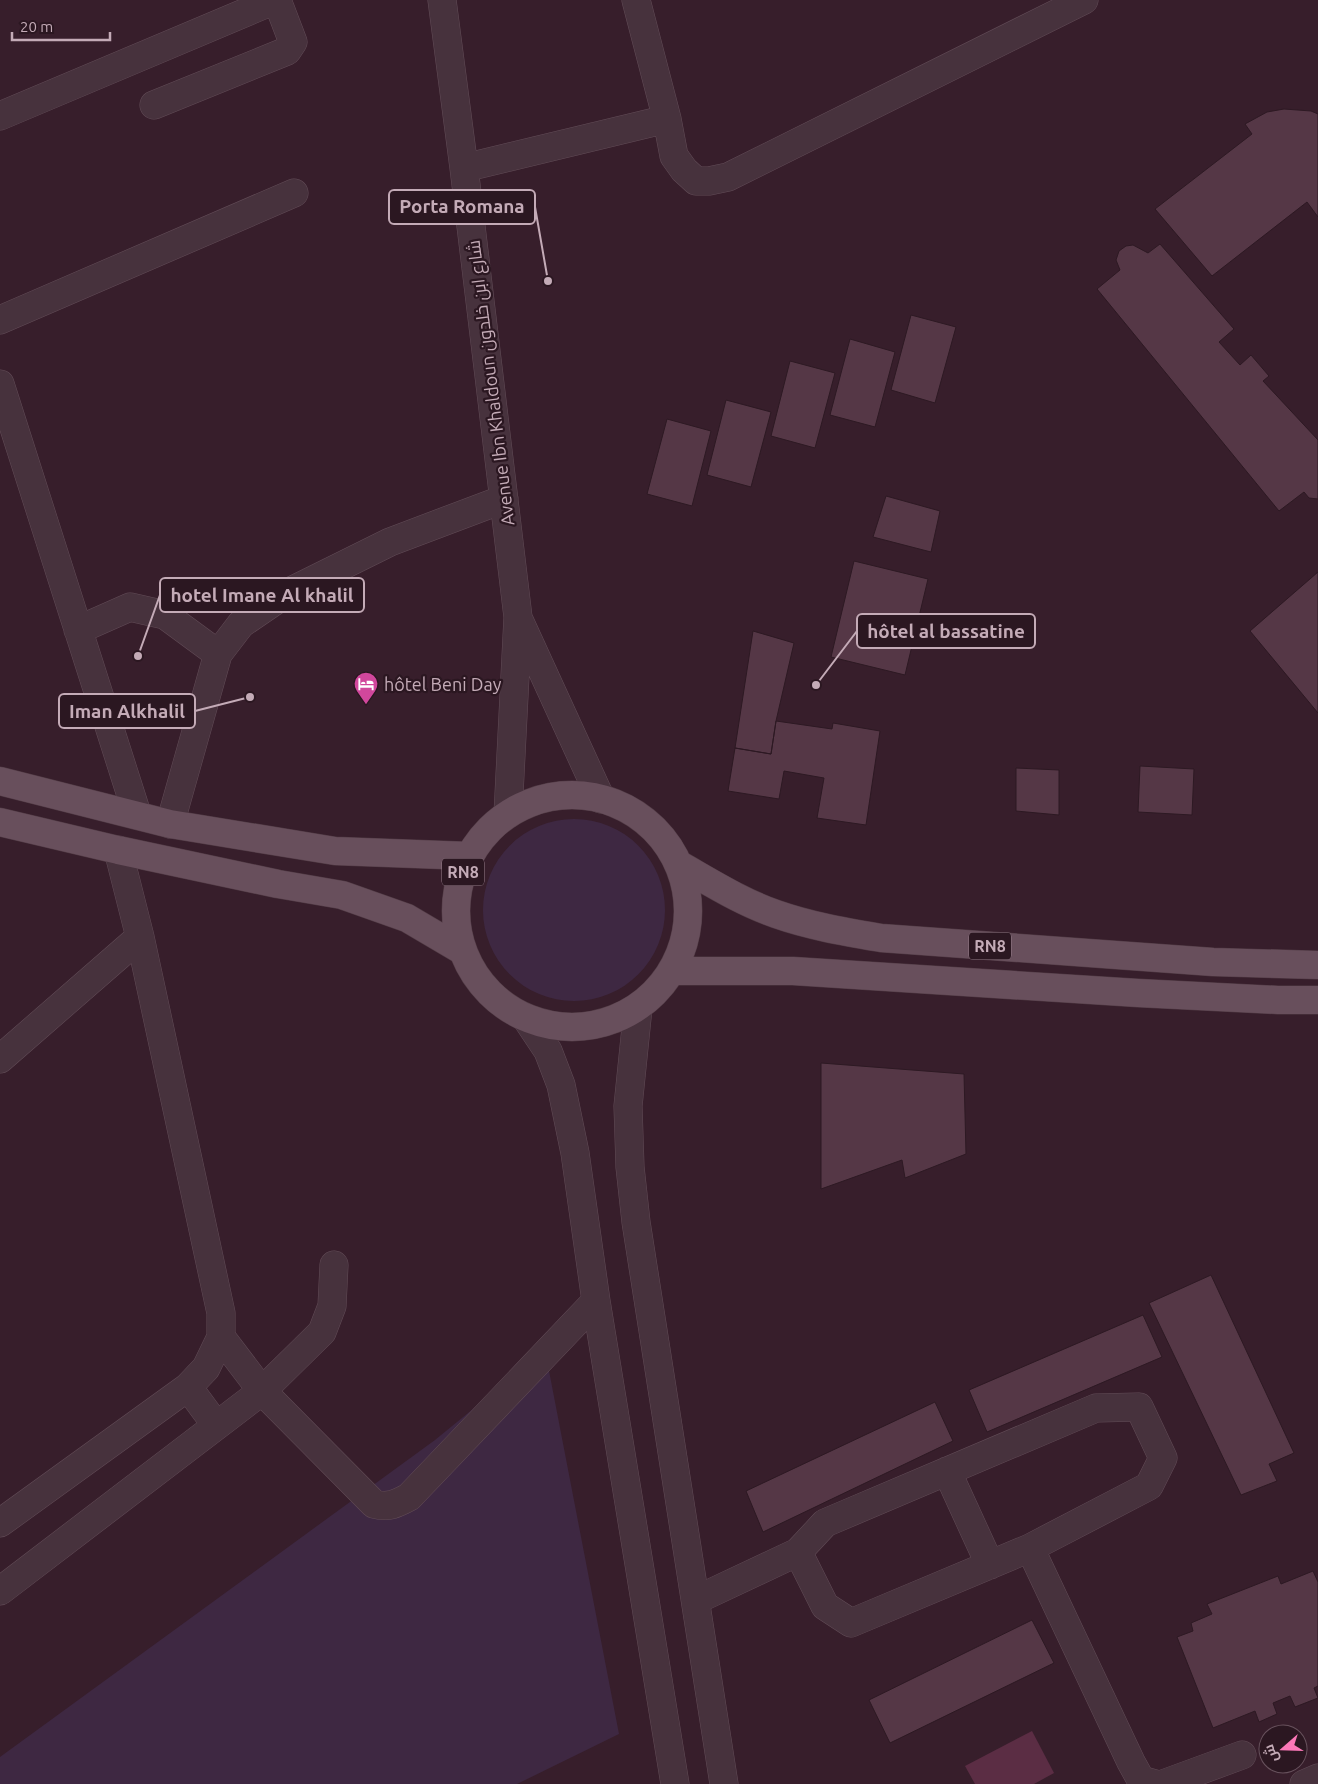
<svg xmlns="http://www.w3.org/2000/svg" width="1318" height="1784" font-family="Ubuntu,Cairo,sans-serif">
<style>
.green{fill:#3e2842}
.water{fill:#5b2d44}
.building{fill:#553746;stroke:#2d1923}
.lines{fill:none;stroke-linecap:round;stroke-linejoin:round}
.minor-casing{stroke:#624c57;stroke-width:29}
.major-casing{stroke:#513b45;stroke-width:29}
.minor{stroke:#47323d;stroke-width:28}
.major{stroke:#684f5c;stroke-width:28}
.labels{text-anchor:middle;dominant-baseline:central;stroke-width:4.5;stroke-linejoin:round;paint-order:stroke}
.shield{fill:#2b1721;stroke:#967f8a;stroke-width:1}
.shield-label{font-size:16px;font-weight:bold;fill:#c4abb7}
.street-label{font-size:18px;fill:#c4abb7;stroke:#2b1721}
.poi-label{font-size:18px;fill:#c4abb7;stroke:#2b1721;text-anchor:start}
.leader{fill:none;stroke:#c4abb7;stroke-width:2}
.callout-dot{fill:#c4abb7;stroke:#2b1721;stroke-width:2}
.callout{fill:#2b1721;stroke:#c4abb7;stroke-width:2}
.callout-label{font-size:19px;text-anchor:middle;font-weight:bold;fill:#c4abb7}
</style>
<rect width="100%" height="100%" fill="#371e2b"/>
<path class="green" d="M483 910a91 91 0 1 1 182 0a91 91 0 1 1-182 0Z
M545,1350L619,1734L517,1784H0V1757L435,1440Z"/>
<path class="water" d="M1032,1731L1054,1773L1034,1784H975L965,1766Z"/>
<path class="building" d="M1284,109L1311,111L1318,114V217L1307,202L1212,276L1155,209L1252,134L1245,124L1267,112Z
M1160,244L1234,329L1219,342L1240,365L1251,355L1269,376L1263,381L1318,440V499L1309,498L1304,492L1279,511L1097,289L1120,270L1116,260L1119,251L1126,246L1133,245L1148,253Z
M911,315L956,327L935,403L891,390Z
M850,339L895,352L875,427L830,415Z
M790,361L835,373L815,448L771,436Z
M726,400L771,412L751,487L707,475Z
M667,419L711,431L692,506L647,494Z
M886,496L940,511L931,552L873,537Z
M854,561L928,579L905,675L831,657Z
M1318,572V713L1250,631Z
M753,631L794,643L776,721L771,754L735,748Z
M776,721L832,729L833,723L880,731L866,825L817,818L824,778L784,771L779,799L728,791L735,748L771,754Z
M1140,766L1194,769L1192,815L1138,812Z
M1016,768L1059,770V815L1016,811Z
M821,1063L964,1074L966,1154L905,1178L902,1160L821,1189Z
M1211,1275L1294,1453L1269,1464L1277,1481L1241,1495L1149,1303Z
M1143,1315L1162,1357L987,1432L969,1390Z
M935,1402L953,1441L763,1532L746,1491Z
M1313,1571L1318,1582V1686L1314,1688L1318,1698L1295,1707L1290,1696L1273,1703L1277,1714L1259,1722L1255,1711L1213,1728L1177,1637L1193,1631L1191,1623L1212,1614L1207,1604L1278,1576L1281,1584Z
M1032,1620L1054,1663L890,1743L869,1700Z"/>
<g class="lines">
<defs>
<path id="minor" d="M442,0L464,168L518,617L508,814
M636,0L667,119L674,156L684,170L696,181H709L728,177L1084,0
M154,105L287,51L293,42L277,0
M0,116L275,0
M464,168L667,119
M0,320L294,193
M0,384L137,814
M519,620L601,799
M78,630L130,607L165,615L218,654
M170,824L218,654L241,624L285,594L390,542L504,499
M638,1008L628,1106L630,1167L636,1222L724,1784
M526,1018L548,1051L561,1085L575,1153L596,1301L675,1784
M0,1059L140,937
M221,1337L262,1391L374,1504C388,1508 396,1504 409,1497L596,1301
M188,1387L216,1425
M947,1471L990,1565
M0,1523L188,1387L206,1368L221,1337V1313L140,937L118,850
M1030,1548L1131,1762L1141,1780L1155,1784
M0,1591L262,1391L322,1332L332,1306L334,1265
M696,1600L798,1552L825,1606L851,1623L1030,1548L1149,1486L1163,1458L1139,1407L1096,1408L825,1523L798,1552
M1163,1784L1242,1755
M1304,1784L1318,1778"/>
<path id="major" d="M0,781L170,824L335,851L470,856
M456 911a116 116 0 1 1 232 0a116 116 0 1 1-232 0Z
M0,822L118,850L278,884L342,895L407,918L463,951
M678,864C710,882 741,902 776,914C810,926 846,932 881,938L1213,962L1318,965
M672,971H793L1138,993L1278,1000H1318"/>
</defs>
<use href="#minor" class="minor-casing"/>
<use href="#major" class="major-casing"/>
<use href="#minor" class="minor"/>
<use href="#major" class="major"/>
</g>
<defs>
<symbol id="hotel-pin" viewBox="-11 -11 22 30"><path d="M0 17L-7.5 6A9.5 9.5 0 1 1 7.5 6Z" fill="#d1479c" stroke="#2b1721"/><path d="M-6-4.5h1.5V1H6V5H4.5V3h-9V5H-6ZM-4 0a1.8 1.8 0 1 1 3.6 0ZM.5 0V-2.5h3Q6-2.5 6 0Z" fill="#fff"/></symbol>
</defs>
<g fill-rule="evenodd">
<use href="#hotel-pin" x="352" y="670" width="28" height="38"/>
</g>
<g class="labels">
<g class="shield">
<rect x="442" y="858.5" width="42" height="27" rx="4"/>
<rect x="969" y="932.5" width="42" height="27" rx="4"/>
</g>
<g class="shield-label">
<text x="463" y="872">RN8</text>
<text x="990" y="946">RN8</text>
</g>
<g class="street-label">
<text transform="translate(490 383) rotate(-97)">Avenue Ibn Khaldoun شارع ابن خلدون</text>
</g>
<g class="poi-label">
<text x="384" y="684">hôtel Beni Day</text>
</g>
</g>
<path class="leader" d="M548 281L535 207M138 656L160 595M816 685L857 631M250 697L195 711"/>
<g class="callout-dot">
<circle cx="548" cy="281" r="5"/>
<circle cx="138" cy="656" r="5"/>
<circle cx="816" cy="685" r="5"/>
<circle cx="250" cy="697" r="5"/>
</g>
<g class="callout">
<rect x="389" y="190" width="146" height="34" rx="5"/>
<rect x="160" y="578" width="204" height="34" rx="5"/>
<rect x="857" y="614" width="178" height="34" rx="5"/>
<rect x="59" y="694" width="136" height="34" rx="5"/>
</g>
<g class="callout-label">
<text x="462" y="213">Porta Romana</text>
<text x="262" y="602">hotel Imane Al khalil</text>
<text x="946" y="638">hôtel al bassatine</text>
<text x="127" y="718">Iman Alkhalil</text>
</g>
<g transform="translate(1283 1749) rotate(250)"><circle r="24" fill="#2b1721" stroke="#68525d"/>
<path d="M0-4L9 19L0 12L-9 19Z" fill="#fc78b8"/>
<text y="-8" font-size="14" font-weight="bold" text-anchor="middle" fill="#c4abb7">ش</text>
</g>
<path d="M12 32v8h98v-8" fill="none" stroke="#c4abb7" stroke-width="2.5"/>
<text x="20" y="32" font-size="15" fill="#c4abb7" stroke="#2b1721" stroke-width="4" paint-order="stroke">20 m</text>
</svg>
